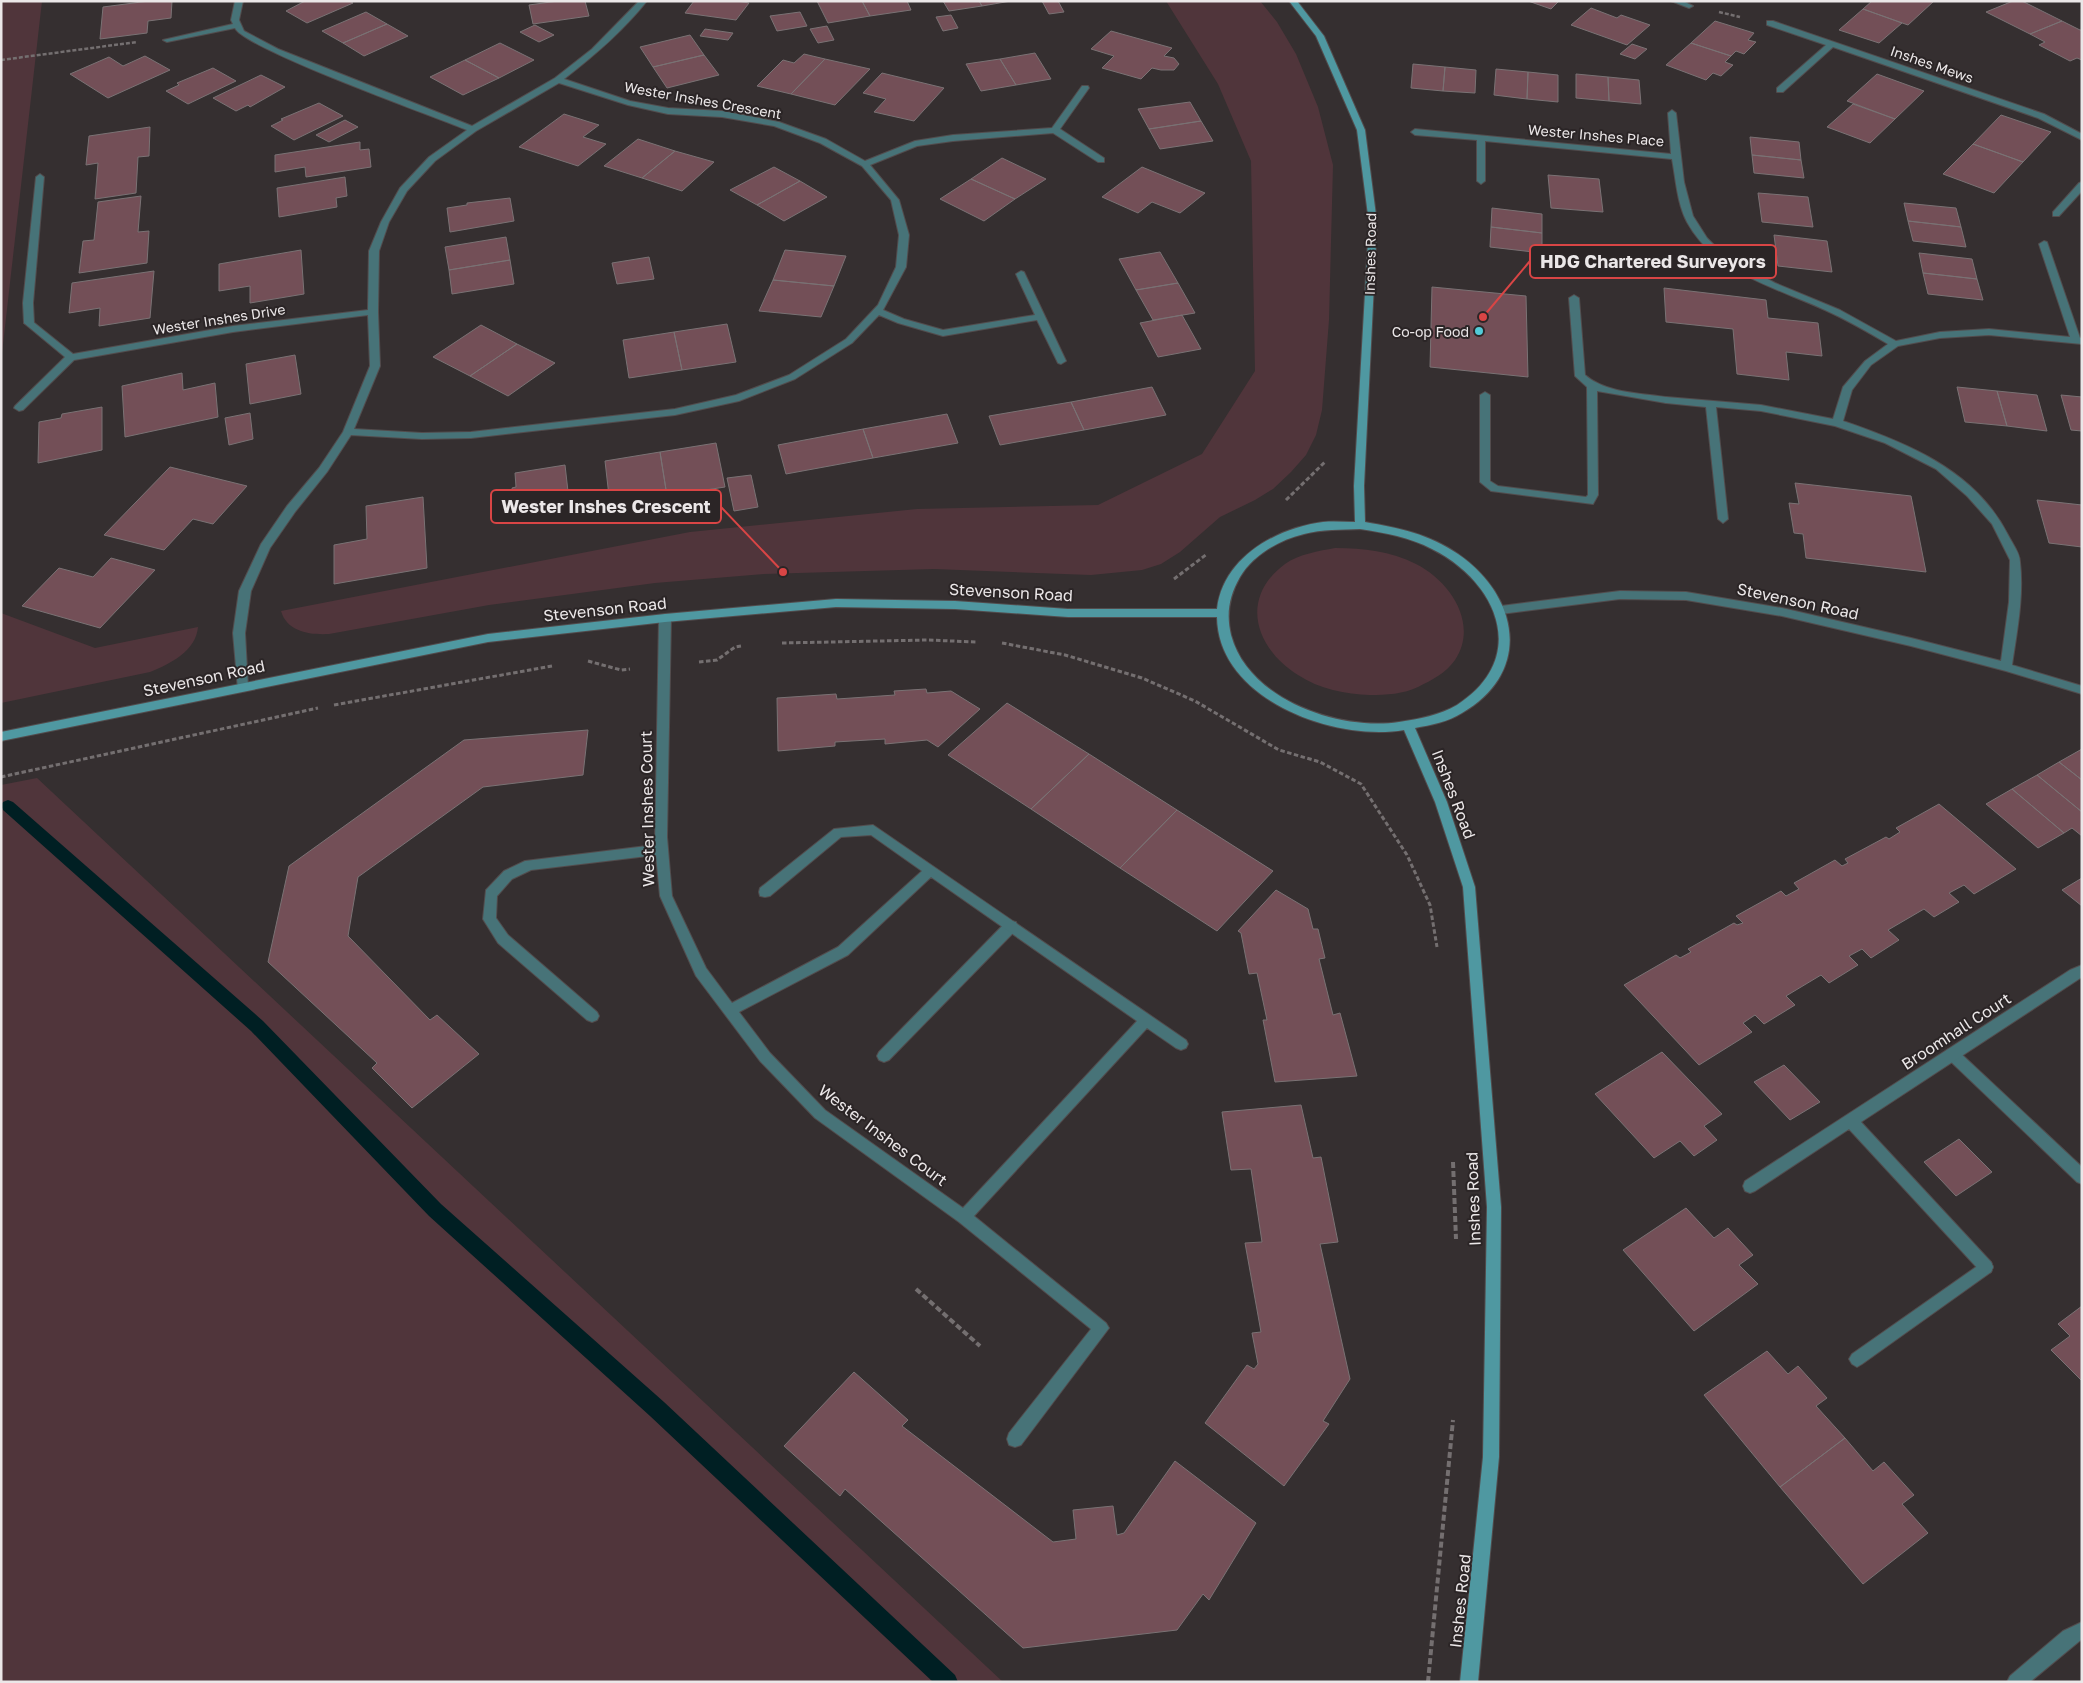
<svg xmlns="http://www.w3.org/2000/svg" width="2083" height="1683" font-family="'Golos Text',sans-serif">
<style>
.green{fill:#50353b}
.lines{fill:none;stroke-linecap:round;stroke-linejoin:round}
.stream{fill:#001f23;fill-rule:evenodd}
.building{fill:#734f57;stroke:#7a7274}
.lane-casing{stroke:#524c4d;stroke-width:2}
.street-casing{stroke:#524c4d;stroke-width:2}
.secondary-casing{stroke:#524c4d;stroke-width:2}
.path-far2{stroke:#746f70;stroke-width:2.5;stroke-dasharray:4 2;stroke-linecap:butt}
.path-far1{stroke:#746f70;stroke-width:3;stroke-dasharray:4.5 2.5;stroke-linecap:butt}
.path{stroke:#746f70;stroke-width:4;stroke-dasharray:6 3;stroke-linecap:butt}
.lane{fill:#477378;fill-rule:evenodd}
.street{fill:#477378;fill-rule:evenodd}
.secondary{fill:#4f98a1;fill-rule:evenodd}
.poi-dot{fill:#52cbd8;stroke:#2b2526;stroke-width:2}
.labels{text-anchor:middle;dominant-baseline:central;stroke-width:4;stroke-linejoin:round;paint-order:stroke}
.far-street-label{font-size:14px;fill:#ebe7e8;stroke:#2b2526}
.far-poi-label{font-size:14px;fill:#ebe7e8;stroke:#2b2526;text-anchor:end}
.street-label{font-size:16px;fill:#ebe7e8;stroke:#2b2526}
.leader{fill:none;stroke:#d94545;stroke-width:2}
.callout-dot{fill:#d94545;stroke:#2b2526;stroke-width:2}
.callout{fill:#2b2526;stroke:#d94545;stroke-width:2}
.callout-label{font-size:18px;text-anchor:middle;font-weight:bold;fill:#ebe7e8}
</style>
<rect width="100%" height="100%" fill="#352f30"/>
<path class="green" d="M1,1H42L1,362Z
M1166,1H1260L1277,22L1296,54L1318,107L1333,165L1329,320L1322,410L1316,435L1306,455L1291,472L1273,489L1255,500L1220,517L1180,552L1161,564L1142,570L1091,575L934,569L764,574L655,583L489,605L329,634C310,635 287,632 281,611L690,532L917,509L1098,505L1202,454L1255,371L1251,161L1218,84Z
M1335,548C1364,548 1390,551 1416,564C1450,581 1479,624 1455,660C1446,673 1432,680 1418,687C1404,694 1386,695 1370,695C1346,694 1319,689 1298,675C1255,648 1239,598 1285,564C1299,554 1319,551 1335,548Z
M1,613L95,648L198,627C196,651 170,664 150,672L1,703Z
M37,778L1003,1682H1V785Z"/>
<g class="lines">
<path class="stream" d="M8,800L13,802L263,1021L441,1204L664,1402L955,1675L958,1682H933L650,1416L429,1216L251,1031L3,810L1,805L3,802Z"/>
</g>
<path class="building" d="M149,1H172L171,18L148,21L147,33L100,39L103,7Z
M305,1H349L353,3L307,23L286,11Z
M558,1H585L589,16L533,24L529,5Z
M694,1H737L749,3L736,20L685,13Z
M817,1H862L870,16L828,23Z
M862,1H907L911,10L870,16Z
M943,1H979L982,6L949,11Z
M979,1H1011L982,6Z
M1042,1H1058L1064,12L1049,14Z
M1528,1H1559L1551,9Z
M1872,1H1934L1908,25L1863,9Z
M2013,1H2022L2062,21L2030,34L1986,12Z
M1591,8L1617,18L1621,15L1650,25L1627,45L1571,25Z
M1863,9L1902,23L1879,43L1839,30Z
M366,12L387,24L343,43L322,31Z
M800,12L807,26L777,31L770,16Z
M951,15L958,28L943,31L936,17Z
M1715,21L1754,33L1748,40L1756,42L1744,54L1736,51L1731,56L1691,43Z
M2062,21L2080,30H2082V60L2077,58L2070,61L2039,45L2045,42L2030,34Z
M387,24L408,36L364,56L343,43Z
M535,25L554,35L539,42L520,32Z
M827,26L834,40L818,43L810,29Z
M705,29L733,33L728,40L700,36Z
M1111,31L1172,48L1164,56L1174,58L1179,64L1174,70H1161L1152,68L1141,79L1102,68L1114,56L1091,49Z
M690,35L704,55L653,67L640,47Z
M500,43L534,60L499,78L465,60Z
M1691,43L1731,56L1725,62L1733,65L1721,76L1713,73L1706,80L1666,65Z
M1632,44L1647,49L1635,59L1620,54Z
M1035,53L1051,79L1016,85L1000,59Z
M804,54L825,59L791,94L757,86L783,60L794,63Z
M704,55L719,75L667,88L653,67Z
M145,56L170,70L108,98L70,74L109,57L123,66Z
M825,59L870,69L835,105L791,94Z
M1000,59L1016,85L981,91L966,64Z
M465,60L499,78L463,95L430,77Z
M1413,64L1445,67L1443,91L1411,88Z
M1445,67L1476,70L1475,93L1443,91Z
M213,68L236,81L188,104L166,91L179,85L177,83Z
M1496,69L1528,72L1527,99L1494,95Z
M1528,72L1558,75V102L1527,99Z
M882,73L944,88L914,121L874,112L886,99L863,93Z
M1576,74L1608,77L1609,101L1576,98Z
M1877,74L1924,91L1895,119L1847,101Z
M261,75L285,87L250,107L248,105L236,111L213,98Z
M1608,77L1639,80L1641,104L1609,101Z
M1190,102L1201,121L1149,129L1138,109Z
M319,103L343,116L294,140L271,126L283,120L281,119Z
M1853,104L1895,119L1870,143L1827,127Z
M564,114L599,125L583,137L606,144L578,166L519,147Z
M2001,115L2051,132L2023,162L1973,144Z
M345,120L358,127L329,142L316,135Z
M1201,121L1213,141L1160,149L1149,129Z
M150,127L149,156L138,157L136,193L95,199L98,163L86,165L89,136Z
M1750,137L1799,142L1801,160L1752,155Z
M638,139L675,151L642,178L604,166Z
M360,142V150L369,149L371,167L306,177L305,167L275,172V155Z
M1973,144L2023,162L1994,193L1943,174Z
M675,151L714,162L682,191L642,178Z
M1752,155L1801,160L1804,178L1754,173Z
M1002,158L1046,179L1015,199L971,179Z
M774,167L800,181L757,205L730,190Z
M1142,167L1205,193L1180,213L1152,202L1138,213L1102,197Z
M1548,175L1599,179L1603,212L1551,208Z
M345,177L347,196L336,198L337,207L279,217L277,188Z
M971,179L1015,199L984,221L940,199Z
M800,181L827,197L784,221L757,205Z
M1758,193L1808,197L1813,227L1762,222Z
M141,196L138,232L149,231L147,263L79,273L83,241L94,240L98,202Z
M510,198L514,221L450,232L447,208L467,205V203Z
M1904,203L1956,208L1961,227L1908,221Z
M1492,208L1542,214V233L1491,227Z
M1908,221L1961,227L1966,247L1913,241Z
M1491,227L1542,233V253L1490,247Z
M1774,235L1827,241L1832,272L1778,266Z
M506,237L510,260L449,270L445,247Z
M301,250L304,294L250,303V286L219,291V264Z
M785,250L846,256L834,286L773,280Z
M1160,252L1178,283L1136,290L1119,259Z
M1919,253L1972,259L1977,279L1923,273Z
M649,257L654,279L617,284L612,263Z
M510,260L514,284L452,294L449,270Z
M154,271L150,318L99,326L100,308L69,313L72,283Z
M1923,273L1977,279L1983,300L1928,294Z
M773,280L834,286L821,317L759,311Z
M1178,283L1195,313L1153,320L1136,290Z
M1432,287L1526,296L1528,377L1430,367Z
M1664,288L1766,300L1768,318L1818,323L1822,356L1786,352L1789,380L1737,374L1733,329L1666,322Z
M1182,315L1201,349L1158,357L1140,323Z
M727,324L736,362L682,370L674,332Z
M481,325L517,344L470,376L433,357Z
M674,332L682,370L629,378L623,340Z
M517,344L555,363L508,396L470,376Z
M295,355L301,394L250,404L246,364Z
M182,373L183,390L215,383L218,417L125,437L122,386Z
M1152,387L1166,415L1084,430L1071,402Z
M1957,387L1997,391L2007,426L1965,422Z
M1997,391L2037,395L2047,431L2007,426Z
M2061,395L2082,397V431L2071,430Z
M1071,402L1084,430L1000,445L989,416Z
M102,407V450L38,463L39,422L61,418L62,414Z
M250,413L253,439L229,445L225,418Z
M947,414L958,443L873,458L863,429Z
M863,429L873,458L786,474L778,445Z
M716,443L725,487L667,496L660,452Z
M660,452L667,496L610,505L605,461Z
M565,465L570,509L518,518L517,506L514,507L512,488L516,487L515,473Z
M170,467L247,486L213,524L193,519L164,550L104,535Z
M751,475L758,507L734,511L727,478Z
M1795,483L1911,496L1926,572L1806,558L1803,534L1794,533L1789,503L1799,504Z
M423,497L427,568L334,584V545L367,539L366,506Z
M2037,500L2082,505V547L2049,543Z
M111,558L155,570L100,628L22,606L59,568L93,577Z
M926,689L927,693L951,691L980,709L938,747L927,740L885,744V739L835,742V746L778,751L777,698L836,694L837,699L895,695L894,691Z
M1007,703L1089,754L1031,809L948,755Z
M588,730L583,775L483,787L358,877L348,936L430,1020L437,1015L479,1054L412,1108L372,1068L377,1063L268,962L289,866L464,740Z
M2082,749V780L2059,762Z
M1089,754L1177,810L1120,868L1031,809Z
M2059,762L2082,780V812L2037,775Z
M2037,775L2082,812V836L2072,828L2064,833L2012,789Z
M2012,789L2064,833L2038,848L1986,804Z
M1939,804L2016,869L1974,894L1964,885L1949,893L1959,902L1934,917L1924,909L1888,930L1899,940L1871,958L1862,949L1849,956L1858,965L1829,983L1821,975L1786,996L1795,1005L1764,1024L1755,1015L1743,1023L1752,1032L1699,1065L1624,985L1676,955L1680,958L1691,952L1688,949L1734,923L1737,925L1743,923L1736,916L1781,891L1786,896L1799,889L1794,883L1835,860L1842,866L1848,863L1845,859L1886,837L1889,839L1900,832L1896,828Z
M1177,810L1273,871L1217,931L1120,868Z
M2082,878V906L2062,890Z
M1276,890L1308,909L1313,929H1318L1325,958L1319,959L1333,1015L1340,1013L1357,1076L1275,1082L1263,1020H1267L1257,973L1249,974L1241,933L1238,931Z
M1662,1052L1722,1114L1704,1126L1717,1140L1694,1156L1680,1141L1654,1158L1595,1094Z
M1784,1065L1820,1102L1790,1120L1754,1082Z
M1301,1105L1313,1158L1321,1157L1338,1242L1320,1244L1350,1379L1323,1421L1329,1424L1284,1486L1205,1423L1247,1365L1254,1369L1258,1364L1252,1333L1261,1332L1245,1243L1262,1242L1251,1169L1231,1170L1222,1112Z
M1959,1139L1992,1172L1956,1196L1924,1162Z
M1686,1208L1714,1238L1728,1228L1753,1255L1739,1265L1758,1284L1694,1331L1623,1250Z
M2082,1306V1381L2051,1350L2070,1336L2058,1324Z
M1767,1351L1788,1374L1798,1366L1827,1398L1816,1406L1845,1438L1780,1487L1704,1395Z
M854,1372L908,1420L902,1426L1053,1542L1076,1539L1073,1510L1113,1506L1117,1535L1124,1533L1175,1461L1256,1523L1209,1600L1203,1594L1177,1630L1023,1648L845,1489L840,1496L784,1446Z
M1845,1438L1873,1471L1884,1462L1914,1495L1902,1504L1928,1533L1863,1584L1780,1487Z"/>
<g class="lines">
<defs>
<path id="lane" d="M40,174L44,177L33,303L34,323L29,326L24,323L23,303L36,177Z
M1574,295L1579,298L1585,375C1606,393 1639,393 1666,397L1671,400L1666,403L1597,391L1598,495L1593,504L1491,491L1480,482V395L1485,392L1490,395V481L1498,486L1586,497L1588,495L1587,387L1575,376L1569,298Z
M1011,921L1016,922L1017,926L1016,930L889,1060L884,1062L879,1060L877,1056L879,1052L1006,922Z
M1952,1048L1957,1050L2082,1167V1184L2077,1182L1947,1058L1945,1054L1947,1050Z
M1986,1260L1991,1262L1993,1267L1991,1272L1862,1364L1857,1367L1852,1364L1849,1359L1852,1354Z"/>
<path id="street" d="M235,1H243L239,20L244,31L278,49L472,126L555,78L592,49L639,1H647C623,31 594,56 564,79L630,101L668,108L722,111L779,122L826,139L865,161L915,141L953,135L1052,128L1082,86H1088L1089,88L1060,129L1104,158V162H1098L1053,133L953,141L917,146L870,165L899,200L909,235L906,267L883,310L904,319L943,330L1035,315L1016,274L1021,271L1024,272L1066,361L1061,364L1058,363L1037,320L943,336L898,323L879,315L852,343L795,379L739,401L675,415L471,438L422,439L351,435L327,472L295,512L270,548L251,591L245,633L248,687L242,691L238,690L233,633L239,591L261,544L287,506L319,468L343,432L370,366L368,315L233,332L74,360L23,410L19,411L14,408L15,406L65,357L24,323L26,321H32L73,354L233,326L368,310L369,251L381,222L400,188L429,157L467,130C433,116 245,49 235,28L167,42L163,40L233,24L231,20ZM559,83L628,105L668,114L722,117L774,126L820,143L862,166L891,200L899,235L896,267L878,305L846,339L789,375L736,395L675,409L471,432L422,433L354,429L380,366L378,312L379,251L389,222L407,191L435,161L476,131Z
M1671,1H1683L1693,6L1689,8Z
M1767,21H1773L2044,114L2082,134V140L2038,118L1833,47L1783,92H1777V88L1826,45L1767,25Z
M1672,110L1676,113L1684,182L1693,216L1707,238L1721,252L1738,263L1775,283L1840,310L1896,341L1940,332L1989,329L2070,337L2039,244L2044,241L2047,242L2080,338H2082V344L1989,335L1940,338L1898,346L1871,365L1852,390L1843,421C1907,443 1975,470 2008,535C2012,543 2020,553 2020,562C2024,596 2017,631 2012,665L2082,686V694L2006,671L1911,646L1782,616L1686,600L1620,599L1501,614L1497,613L1495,610L1501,606L1620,591L1686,592L1782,608L1911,638L2001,661L2009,602L2010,560L1992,524L1967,496L1936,469L1885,443L1835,426L1761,411L1716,407L1728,519L1723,523L1718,519L1706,407L1666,403L1661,400L1666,397L1761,405L1833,419L1843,387L1865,361L1888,344C1868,332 1847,320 1825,310C1775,287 1715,273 1687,222C1677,203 1676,180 1672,159L1485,141V181L1481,184L1477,181V140L1415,135L1411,132L1415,129L1671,154L1668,113Z
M2082,182V191L2059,216H2053V212L2079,183Z
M665,614L671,618L667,837L672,896L706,968L732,1003L838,947L922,871L871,835L841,837L770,896L765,897L760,896L759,892L760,888L834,829L873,825L1186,1040L1188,1044L1186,1048L1181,1050L1176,1048L1147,1028L974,1216L1106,1323L1109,1328L1021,1445L1015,1447L1009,1445L1007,1439L1009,1433L1091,1329L959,1222L815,1118L760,1061L696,976L660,896L656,855L531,870L512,879L497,896L496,918L508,935L597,1012L599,1016L597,1020L592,1022L587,1020L498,943L483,919L486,890L504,871L525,861L655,845L659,618ZM931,877L1137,1021L963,1208L825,1110L770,1053L739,1012L848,955Z
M2082,965V977L1861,1122L1991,1262L1993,1267L1991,1272L1986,1274L1981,1272L1849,1129L1755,1191L1750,1193L1745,1191L1743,1186L1745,1181L2070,970Z
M2082,1622V1639L2030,1682H2007L2010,1676L2063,1631Z"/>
<path id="secondary" d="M1289,1H1297L1324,36L1365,130L1377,223L1364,486L1365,522C1399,528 1429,534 1458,554C1519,596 1533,672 1462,713C1448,722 1431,725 1415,728L1447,802L1475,887L1501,1207L1499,1457L1478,1682H1460L1483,1457L1487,1207L1463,887L1435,802L1404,730C1335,742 1218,700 1217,617H1068L955,609L836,607L665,622L488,642L1,741V732L488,634L665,614L836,599L955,601L1068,609H1217C1223,557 1277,528 1323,522C1334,521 1344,522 1355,522L1354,486L1369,223L1357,130L1316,36ZM1360,529C1386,533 1409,537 1432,549C1498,582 1530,658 1457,705C1440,715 1419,719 1399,722C1340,731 1248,700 1231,635C1226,614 1229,596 1240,577C1253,555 1279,540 1304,534C1322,529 1341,530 1360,529Z"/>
</defs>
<use href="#lane" class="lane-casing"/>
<use href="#street" class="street-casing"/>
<use href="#secondary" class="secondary-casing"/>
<path class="path-far2" d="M1719,12L1740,17
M1,60L137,42"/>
<path class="path-far1" d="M1286,500L1326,461
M1174,579L1207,554
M782,643L927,640L976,642
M1002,643L1065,655L1142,678L1195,701L1279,750L1320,762L1361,784L1407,855L1430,905L1437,947
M588,661L621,670L630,669
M699,662L717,660L735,647L741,646
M334,705L552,666
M1,777L318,708"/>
<path class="path" d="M1453,1162L1456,1239
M916,1289L980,1346
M1428,1682L1453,1420"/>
<use href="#lane" class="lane"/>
<use href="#street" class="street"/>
<use href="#secondary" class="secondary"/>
</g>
<circle class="poi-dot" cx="1479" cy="331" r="5"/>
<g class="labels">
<g class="far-street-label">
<text transform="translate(1932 64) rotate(19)">Inshes Mews</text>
<text transform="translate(703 100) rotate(10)">Wester Inshes Crescent</text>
<text transform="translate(1596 135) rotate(5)">Wester Inshes Place</text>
<text transform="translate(1370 254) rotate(-89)">Inshes Road</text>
<text transform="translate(219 319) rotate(-9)">Wester Inshes Drive</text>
</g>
<g class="far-poi-label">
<text x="1469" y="331">Co-op Food</text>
</g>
<g class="street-label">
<text transform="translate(1011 592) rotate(3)">Stevenson Road</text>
<text transform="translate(1798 601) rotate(12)">Stevenson Road</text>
<text transform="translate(605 609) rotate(-6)">Stevenson Road</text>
<text transform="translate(204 678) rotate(-12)">Stevenson Road</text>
<text transform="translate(1454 794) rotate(69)">Inshes Road</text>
<text transform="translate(647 809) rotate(-91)">Wester Inshes Court</text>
<text transform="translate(1956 1031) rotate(-33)">Broomhall Court</text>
<text transform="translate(883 1135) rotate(37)">Wester Inshes Court</text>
<text transform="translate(1473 1199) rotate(-92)">Inshes Road</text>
<text transform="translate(1460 1601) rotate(-84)">Inshes Road</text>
</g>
</g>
<path class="leader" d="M1483 317L1530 261M783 572L721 507"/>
<g class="callout-dot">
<circle cx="1483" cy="317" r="5"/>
<circle cx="783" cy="572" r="5"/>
</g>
<g class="callout">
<rect x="1530" y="245" width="246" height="33" rx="5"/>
<rect x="491" y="490" width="230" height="33" rx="5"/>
</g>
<g class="callout-label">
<text x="1653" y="268">HDG Chartered Surveyors</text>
<text x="606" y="513">Wester Inshes Crescent</text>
</g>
<rect width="2083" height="1683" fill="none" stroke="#ebe7e8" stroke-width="5"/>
</svg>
